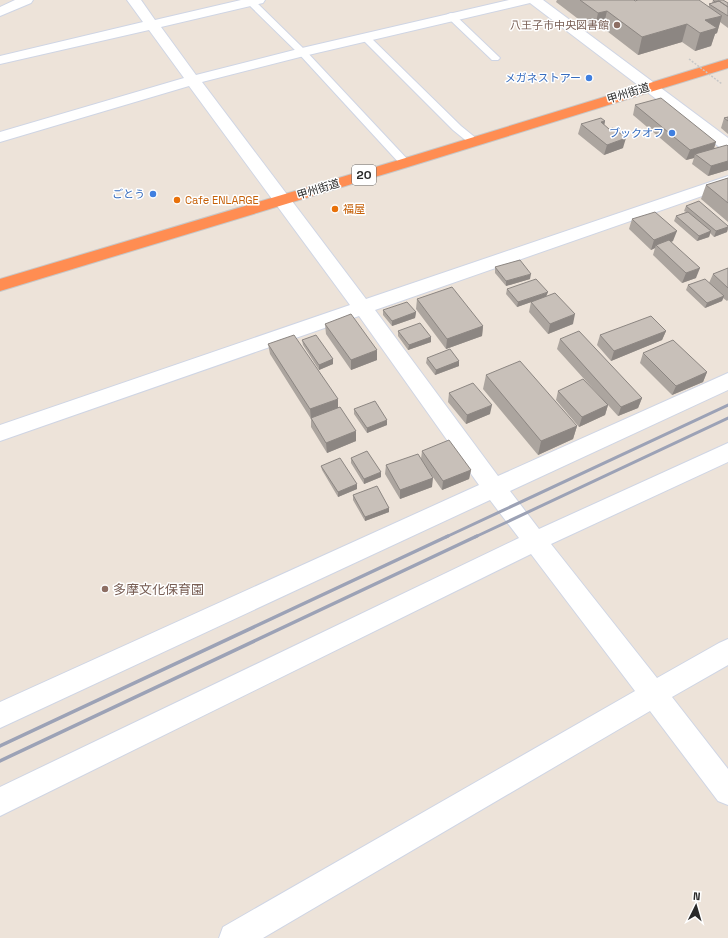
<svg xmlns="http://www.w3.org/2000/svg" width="728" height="938" font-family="'Space Grotesk','Noto Sans JP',sans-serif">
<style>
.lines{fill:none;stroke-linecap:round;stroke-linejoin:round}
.lane-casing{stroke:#cfd5e4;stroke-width:2}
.street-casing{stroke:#cfd5e4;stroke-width:2}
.highway-casing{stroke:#c7c7c7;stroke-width:2}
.lane{fill:#fff;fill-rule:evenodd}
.street{fill:#fff;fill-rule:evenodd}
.highway{fill:#ff8d52;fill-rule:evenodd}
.rail-far1{stroke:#9ca2b6;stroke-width:3}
.rail{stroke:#9ca2b6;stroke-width:3.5}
.path-bridge{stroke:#c7c7c7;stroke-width:1.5;stroke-dasharray:2 1.5;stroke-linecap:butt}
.wall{fill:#aca59f}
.shaded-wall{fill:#8c8682}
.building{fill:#c8c0b9;stroke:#8c8682}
.education-dot{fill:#8d6e63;stroke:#fff;stroke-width:1.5}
.shop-dot{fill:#3f7fe0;stroke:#fff;stroke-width:1.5}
.food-dot{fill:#e8710a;stroke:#fff;stroke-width:1.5}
.labels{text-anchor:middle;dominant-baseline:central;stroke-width:3;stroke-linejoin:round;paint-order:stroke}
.far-education-label{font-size:11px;fill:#785e54;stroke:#fff;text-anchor:end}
.far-shop-label{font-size:11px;fill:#366cbe;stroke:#fff;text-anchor:end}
.far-street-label{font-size:11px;fill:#292929;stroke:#fff}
.far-food-label{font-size:11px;fill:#c56008;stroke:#fff;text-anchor:start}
.shield{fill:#fff;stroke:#696969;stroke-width:1}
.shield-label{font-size:12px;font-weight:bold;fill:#292929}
.education-label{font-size:13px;fill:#785e54;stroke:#fff;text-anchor:start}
</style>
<rect width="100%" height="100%" fill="#ede3d9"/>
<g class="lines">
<defs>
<path id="lane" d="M248,0H254L305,50L409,161L411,163L409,165H401L299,54L248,4L246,2Z
M451,13L454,14L498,56L500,58L498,60H492L448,18L446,16L448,14Z
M365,34L368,35L461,126L477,139L478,141L477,143H469L453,130L360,37Z"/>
<path id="street" d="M15,0H33L31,3L0,16V7Z
M127,0H141L155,20L241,0H265L263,3L161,27L196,75L302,48L509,0H543L728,138V151L722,149L530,3L304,56L202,82L366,299L728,176V187L375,310L498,476L728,373V390L510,491L539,529L728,443V462L551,544L657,678L719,643L728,639V665L672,697L728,769V805L718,801L650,711L263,938H219L223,927L635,691L531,554L0,816V787L519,538L490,500L0,728V702L479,485L359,316L0,441V425L350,305L189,86L0,142V132L184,78L149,30L0,64V56L143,22Z"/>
<path id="highway" d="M728,59V68L411,166L0,291V279L399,160Z"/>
</defs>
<use href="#lane" class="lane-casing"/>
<use href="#street" class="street-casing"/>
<use href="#highway" class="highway-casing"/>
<use href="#lane" class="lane"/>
<use href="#street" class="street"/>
<use href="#highway" class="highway"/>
<path class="rail-far1" d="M446,537L728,405
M475,537L728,418"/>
<path class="rail" d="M0,746L448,536
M0,761L477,536"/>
<path class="path-bridge" d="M689,59L722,84"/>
</g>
<path class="wall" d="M557,0H634L635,1L709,6V4L712,3L713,0L728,3V28L720,22L717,33L715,34L711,46L695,51L682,42L638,55L603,28L594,31L556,2Z
M635,105L714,149L728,146V170L708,176L692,164L694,158L686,160L633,115Z
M728,117V134L721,128L724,118Z
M605,121L604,125L623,148L604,155L578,134L581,124Z
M728,178V222L701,199L706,185Z
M686,206L728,226V229L727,232L714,237L710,233L709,237L697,241L674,221L676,216L686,212L684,211Z
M632,219L673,241L671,242L696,278L682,283L653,255L655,248L651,250L629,229Z
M495,267L530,279L506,286L495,273Z
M728,268V300L727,301L723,298L722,301L705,308L686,290L688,285L709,283L713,274Z
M507,289L547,296L573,324L548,334L529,312L531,302L517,307L506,294Z
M417,299L483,326L482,336L446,349L416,309Z
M383,310L416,312L415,318L392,326L383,315Z
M325,324L377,360L351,370L326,334Z
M398,331L431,337V342L408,350L398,336Z
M666,331L662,340L611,361L597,345L600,335Z
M560,339L642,398L638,408L618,416L608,405L605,415L579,427L556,400L558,391L604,401L557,349Z
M302,340L333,359V364L319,370L303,345Z
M268,344L338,407L356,441L327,453L311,427V419L270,354Z
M643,353L707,372L703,382L672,395L640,363Z
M427,358L459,361V366L435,375L426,363Z
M486,375L577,426L573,439L538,455L483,389Z
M449,393L490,414L466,424L448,402Z
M354,409L387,425L367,433L354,414Z
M422,451L471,470L469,479L442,490L428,470L432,487L400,499L385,474L386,465L421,459Z
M351,458L381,477L364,484L351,463Z
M321,466L357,489L338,497L322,470Z
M353,495L389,508V512L365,521L353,500Z"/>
<path class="shaded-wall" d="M607,11L603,28L594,31L598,13Z
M722,16L717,33L715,34L711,46L695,51L700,33L705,20Z
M687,24L682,42L638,55L642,37Z
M605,121L603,131L601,122Z
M626,138L623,148L604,155L607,145Z
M716,142L713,152L695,154L694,158L686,160L690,150Z
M728,161V170L708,176L711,166Z
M728,227L727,232L714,237L716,231Z
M677,231L673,241L658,247L656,245L655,248L651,250L654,240Z
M711,231L709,237L697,241L699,236Z
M700,268L696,278L682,283L686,273Z
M531,274L530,279L506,286V281Z
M548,292L546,297L517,307L518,302Z
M724,296L722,301L705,308L707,303Z
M416,312L415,318L392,326V321Z
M575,314L573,324L548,334L550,324Z
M483,326L482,336L446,349L447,339Z
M666,331L662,340L611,361L614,351Z
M431,337V342L408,350L409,345Z
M377,350V360L351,370V360Z
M333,359V364L319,370V365Z
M459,361V366L435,375L436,370Z
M707,372L703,382L672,395L676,386Z
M642,398L638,408L618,416L621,407Z
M338,399V408L311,419L310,409Z
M492,405L490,414L466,424L467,415Z
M608,405L605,415L579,427L582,417Z
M387,420V425L367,433V428Z
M577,426L573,439L538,455L541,441Z
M356,431V441L327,453L326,443Z
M471,470L469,479L442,490L443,481Z
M381,472V477L364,484V479Z
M433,478L432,487L400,499V490Z
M357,484V489L338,497V492Z
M389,508V512L365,521V517Z"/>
<path class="building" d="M580,0H634L635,1L638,0H699L722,16L705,20L717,28L700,33L687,24L642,37L607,11L598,13Z
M713,0H723L728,3V7L719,1L715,2Z
M719,1L728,7V16L709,4Z
M661,98L716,142L690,150L635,105Z
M728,117V121L724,118Z
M601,118L605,121L601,122L609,129L613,128L626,138L607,145L581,124Z
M727,145L728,146V161L711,166L695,154Z
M728,178V203L706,185Z
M699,201L728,226V227L716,231L686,206Z
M655,212L677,231L654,240L632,219Z
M688,212L711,231L699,236L676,216Z
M669,240L700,268L686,273L656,245Z
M520,260L531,274L506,281L495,267Z
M728,268V288L713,274Z
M536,279L548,292L518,302L507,289Z
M705,279L724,296L707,303L688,285Z
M452,287L483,326L447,339L417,299Z
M555,293L575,314L550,324L531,302Z
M407,302L416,312L392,321L383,310Z
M351,314L377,350L351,360L325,324Z
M651,316L666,331L614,351L600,335Z
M420,323L431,337L409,345L398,331Z
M579,331L642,398L621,407L560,339Z
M294,335L338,399L310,409L268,344Z
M316,335L333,359L319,365L302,340Z
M673,340L707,372L676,386L643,353Z
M450,349L459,361L436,370L427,358Z
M520,361L577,426L541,441L486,375Z
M583,379L608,405L582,417L558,391Z
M473,383L492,405L467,415L449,393Z
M375,401L387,420L367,428L354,409Z
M340,407L356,431L326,443L311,418Z
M449,440L471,470L443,481L422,451Z
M367,451L381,472L364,479L351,458Z
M418,454L433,478L400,490L386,465Z
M340,458L357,484L338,492L321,466Z
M377,486L389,508L365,517L353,495Z"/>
<g class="education-dot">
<circle cx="617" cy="25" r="4"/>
<circle cx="105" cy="589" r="4"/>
</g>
<g class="shop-dot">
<circle cx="589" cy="78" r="4"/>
<circle cx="672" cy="133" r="4"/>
<circle cx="153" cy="194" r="4"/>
</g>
<g class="food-dot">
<circle cx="177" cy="200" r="4"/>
<circle cx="335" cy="209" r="4"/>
</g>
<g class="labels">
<g class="far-education-label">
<text x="609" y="25">八王子市中央図書館</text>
</g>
<g class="far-shop-label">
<text x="581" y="78">メガネストアー</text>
<text x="664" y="133">ブックオフ</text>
<text x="145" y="194">ごとう</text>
</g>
<g class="far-street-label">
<text transform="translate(628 93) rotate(-17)">甲州街道</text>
<text transform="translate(318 189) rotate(-17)">甲州街道</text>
</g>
<g class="far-food-label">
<text x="185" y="200">Cafe ENLARGE</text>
<text x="343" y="209">福屋</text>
</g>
<rect class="shield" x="352" y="165" width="24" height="20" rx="3"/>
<g class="shield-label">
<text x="364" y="175">20</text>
</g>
<g class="education-label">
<text x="113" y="589">多摩文化保育園</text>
</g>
</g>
<g transform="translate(696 906) rotate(5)" stroke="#ffffff" stroke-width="3" paint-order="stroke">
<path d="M0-3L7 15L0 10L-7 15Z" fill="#292929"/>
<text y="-6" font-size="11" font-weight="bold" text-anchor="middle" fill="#292929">N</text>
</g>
</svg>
